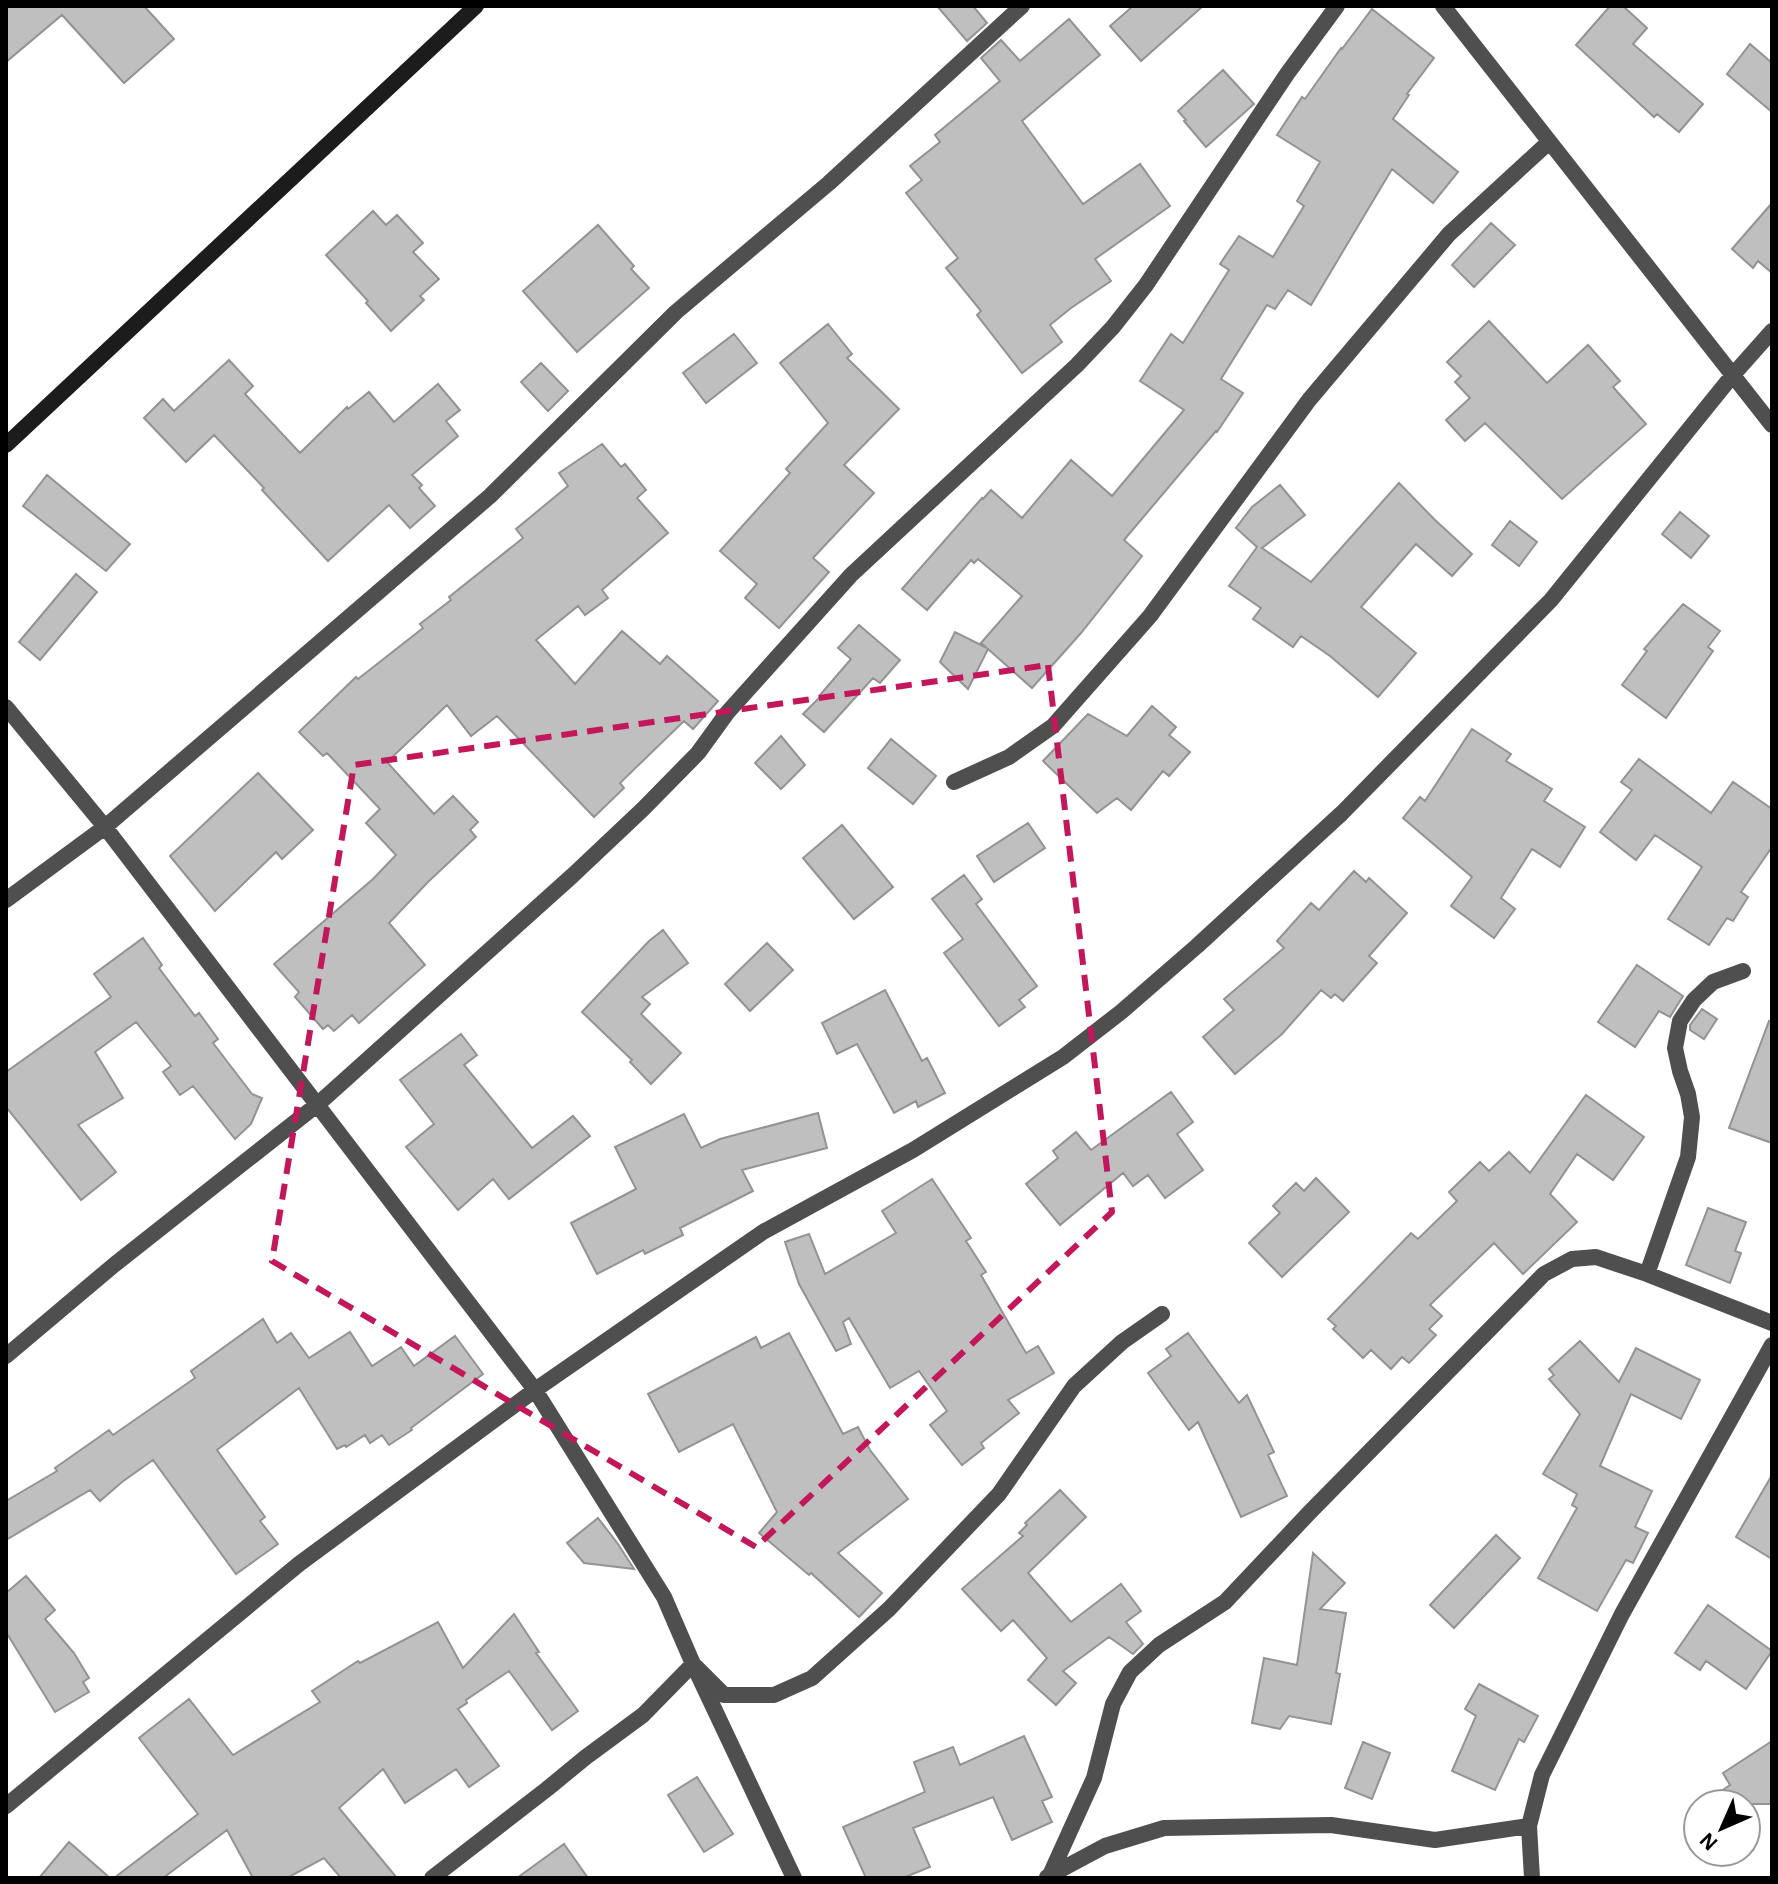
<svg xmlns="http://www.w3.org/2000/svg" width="1778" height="1884" font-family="'Alegreya Sans',sans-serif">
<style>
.building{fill:#bfbfbf;stroke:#939393;stroke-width:2}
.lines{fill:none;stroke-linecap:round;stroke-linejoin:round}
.street{stroke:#4f4f4f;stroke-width:16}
.secondary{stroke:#1c1c1c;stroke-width:16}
.marked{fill:none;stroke:#c2185b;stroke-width:6;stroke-dasharray:16 10;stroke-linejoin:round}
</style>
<rect width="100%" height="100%" fill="#fff"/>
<path class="building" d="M6,6H144L174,39L124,83L62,15L6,62Z
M937,6H973L987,23L967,41Z
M1133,6H1203L1141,61L1110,26Z
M1610,6H1623L1647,28L1633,44L1703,104L1679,132L1657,114L1654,117L1576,45Z
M1372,9L1434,58L1407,94L1409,95L1393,119L1458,172L1433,203L1392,169L1311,305L1288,290L1275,309L1267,305L1221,379L1243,393L1217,432L1216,431L1124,540L1142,556L1081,633L1032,688L988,649L968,689L940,662L955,632L987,648L981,643L1022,596L978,559L974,563L971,560L927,610L902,589L982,498L983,499L991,490L1022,518L1071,460L1112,496L1184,410L1140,381L1171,334L1183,343L1229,270L1220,264L1239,236L1273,257L1304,206L1297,201L1320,162L1277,135L1302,97L1305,99L1341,48L1342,49Z
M1069,19L1100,55L1022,121L1083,204L1140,164L1170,206L1095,259L1111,281L1071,308L1050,325L1062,342L1022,373L977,315L981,311L946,268L958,258L906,193L922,180L910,166L940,142L935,135L1000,81L981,58L1001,40L1020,61Z
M1750,44L1772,63V112L1727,74Z
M1223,70L1254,104L1206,147L1184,121L1186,120L1178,111Z
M1772,203V273L1758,261L1753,268L1732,249Z
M373,211L386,225L397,215L423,243L413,252L439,279L420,296L424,300L391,331L366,303L368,301L326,255Z
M1491,223L1515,245L1474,287L1452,265Z
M598,225L634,266L631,269L649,288L577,352L523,291Z
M1489,321L1547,383L1588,345L1620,381L1613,387L1646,424L1562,499L1485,423L1465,441L1446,420L1470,398L1455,382L1461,376L1447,362Z
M828,324L852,354L847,358L899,409L844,465L874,493L813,558L829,572L779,628L745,598L757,584L720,551L790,473L786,469L828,423L780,363Z
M734,334L757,363L706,403L683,373Z
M229,360L253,386L245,394L300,453L347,407L348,409L369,392L394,422L438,384L460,410L446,421L458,436L412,475L422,485L419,488L435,506L410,528L389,505L328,561L262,490L264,488L214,435L186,462L144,418L163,399L174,411Z
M541,363L568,391L548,411L521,382Z
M602,444L621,467L625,464L646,490L637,498L668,533L602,590L608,598L585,615L578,606L536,640L575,684L622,631L660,664L667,656L718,701L693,729L684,721L620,783L624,788L594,817L497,716L471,736L447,705L387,762L434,814L453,796L478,822L470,830L476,837L428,882L389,923L425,965L359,1023L352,1015L334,1031L328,1025L323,1029L295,997L299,992L274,964L373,879L396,855L366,823L380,809L327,753L323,756L299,732L356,677L358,679L423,628L420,624L451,600L449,597L523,538L516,529L568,486L559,473Z
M47,475L130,544L106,571L23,506Z
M1399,483L1435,520L1472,554L1452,576L1416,544L1361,607L1416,653L1378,697L1330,656L1301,636L1293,647L1253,619L1261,608L1229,586L1257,547L1236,528L1252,507L1280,485L1305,515L1262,548L1311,582Z
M1680,512L1709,536L1691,558L1662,534Z
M1510,521L1537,542L1519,566L1492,545Z
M76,574L97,592L40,660L19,642Z
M1683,604L1720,631L1708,647L1713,651L1666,718L1622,685L1647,651L1644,649Z
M859,625L900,660L880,683L873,678L824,732L803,714L821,696L820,695L851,659L838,648Z
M1152,706L1176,727L1169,735L1190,752L1169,776L1163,771L1131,810L1117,798L1097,813L1043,761L1088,714L1127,736Z
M1472,729L1511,754L1506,761L1552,789L1544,801L1585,827L1560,867L1532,849L1501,898L1515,909L1494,938L1451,906L1472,877L1403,818L1420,797L1425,801Z
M781,736L805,765L781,789L755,763Z
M891,739L936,776L913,804L868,768Z
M1639,759L1711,813L1733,782L1772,809V847L1741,892L1748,897L1733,921L1727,918L1709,945L1668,919L1702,867L1655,835L1636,860L1600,832L1632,790L1621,782Z
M258,773L313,830L282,859L276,852L215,911L170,856Z
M1028,823L1045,848L994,882L977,856Z
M842,825L893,887L854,919L803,858Z
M1354,871L1366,882L1369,878L1407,913L1369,956L1377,963L1343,1001L1335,994L1331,998L1321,990L1282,1034L1235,1074L1203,1037L1234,1010L1224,999L1284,948L1277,941L1311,903L1319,910Z
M964,875L982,899L976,904L1037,986L1019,1000L1025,1007L999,1026L944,953L963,939L932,899Z
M663,930L688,963L642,997L650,1004L641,1014L681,1053L651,1084L630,1062L632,1060L582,1012L649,941Z
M143,938L162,965L159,968L195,1016L199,1013L218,1039L213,1043L252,1094L262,1098L251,1124L235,1139L193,1086L180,1095L163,1072L171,1066L136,1022L95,1052L123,1098L78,1125L116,1172L81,1200L6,1107V1072L111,997L94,974Z
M767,943L793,970L750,1011L725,984Z
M1637,965L1683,996L1670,1017L1659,1011L1635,1047L1598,1022Z
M885,990L922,1061L927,1058L945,1093L918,1107L916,1101L894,1113L857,1044L837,1054L822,1023Z
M1702,1009L1717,1019L1704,1039L1690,1030V1025Z
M1769,1021H1772V1143L1729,1128Z
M461,1034L477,1055L464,1065L532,1148L573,1116L590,1136L509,1199L493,1179L458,1210L406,1147L434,1124L400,1080Z
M1171,1092L1193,1122L1177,1134L1203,1170L1165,1198L1148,1175L1133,1186L1123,1173L1060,1225L1026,1184L1058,1158L1053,1151L1076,1132L1091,1150Z
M1586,1095L1644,1137L1613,1180L1577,1154L1550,1194L1577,1222L1523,1274L1494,1243L1430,1305L1442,1316L1429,1329L1436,1335L1409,1363L1402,1357L1391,1369L1371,1350L1363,1358L1333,1329L1336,1326L1328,1319L1411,1233L1418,1239L1457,1201L1449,1192L1480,1162L1489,1171L1509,1152L1530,1173Z
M818,1113L827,1148L742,1170L753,1191L680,1228L683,1235L645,1254L643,1250L597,1274L571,1223L636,1189L615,1147L684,1114L701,1148L720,1139Z
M1316,1178L1349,1212L1282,1277L1249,1243L1280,1213L1273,1206L1296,1183L1304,1191Z
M932,1179L971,1238L966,1241L986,1272L981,1275L1026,1353L1038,1346L1054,1373L1008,1400L1019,1413L981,1443L984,1448L962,1465L930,1425L947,1411L919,1371L890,1388L849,1318L843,1322L851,1344L836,1351L799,1284L785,1242L809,1234L825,1274L896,1233L882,1211Z
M1708,1208L1746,1222L1735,1251L1741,1253L1730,1283L1686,1265Z
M263,1319L277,1343L291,1333L309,1358L350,1332L372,1366L401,1347L414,1366L455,1336L483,1374L411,1428L412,1430L389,1445L382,1435L370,1443L365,1435L346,1447L345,1445L337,1449L299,1388L217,1450L265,1517L260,1521L278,1544L236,1574L153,1460L122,1482L100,1501L90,1490L6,1540V1501L57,1471L55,1468L109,1430L113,1435L195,1378L191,1371Z
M789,1333L843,1434L858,1427L870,1450L908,1499L838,1553L882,1593L859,1617L811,1573L809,1575L759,1533L777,1512L733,1424L679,1452L648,1394L756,1337L761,1348Z
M1188,1333L1239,1403L1247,1395L1274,1452L1268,1455L1287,1496L1241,1517L1198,1422L1189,1430L1148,1373L1171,1356L1166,1349Z
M1580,1341L1619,1382L1636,1348L1700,1380L1681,1419L1631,1394L1600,1466L1652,1491L1635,1527L1648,1533L1633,1563L1626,1560L1597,1611L1538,1578L1577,1508L1572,1505L1577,1494L1543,1474L1580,1414L1549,1379L1554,1375L1549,1369Z
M1772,1475V1559L1736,1537Z
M1060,1490L1086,1517L1028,1573L1071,1622L1121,1584L1141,1611L1126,1622L1143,1644L1133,1654L1109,1637L1063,1671L1076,1683L1056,1705L1028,1680L1047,1658L1013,1620L1001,1631L962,1589L1023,1536L1019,1533L1027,1525L1025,1523Z
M598,1518L618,1544L634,1569L584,1563L567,1543Z
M1496,1535L1520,1558L1454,1628L1430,1605Z
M1313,1553L1345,1583L1320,1609L1346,1613L1336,1673L1340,1674L1331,1724L1289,1716L1280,1729L1252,1723L1264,1658L1297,1665Z
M26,1576L55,1610L45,1619L74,1653L89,1678L83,1682L89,1692L55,1712L6,1632V1593Z
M1708,1605L1772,1651L1746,1689L1706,1661L1700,1670L1675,1653Z
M514,1614L539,1652L536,1653L578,1711L552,1730L509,1671L466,1700L467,1703L458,1709L499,1766L469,1787L456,1769L405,1803L383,1769L339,1808L397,1878H341L324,1858L287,1878H253L227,1830L163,1878H114L198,1814L139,1738L189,1699L233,1755L320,1702L312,1691L358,1661L360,1663L438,1622L463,1668Z
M1479,1684L1538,1716L1524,1742L1519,1739L1495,1790L1452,1771L1476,1716L1465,1709Z
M1024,1736L1052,1797L1042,1801L1052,1822L1012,1840L993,1797L913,1828L930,1867L903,1878H866L843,1827L925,1792L914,1762L953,1747L960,1765Z
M1772,1741V1804H1702L1730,1785L1723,1773Z
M1363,1742L1390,1753L1372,1799L1345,1788Z
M697,1777L733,1834L704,1852L668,1795Z
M69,1842L110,1878H39Z
M564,1844L588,1878H517Z"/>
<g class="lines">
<path class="street" d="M1443,6L1772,425
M6,707L105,827L535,1390L664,1597L693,1664L794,1878
M954,782L1009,757L1053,726L1150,616L1309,400L1449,234L1549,142
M6,900L105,827L490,496L676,312L829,183L1022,6
M1647,1274L1688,1157L1692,1117L1688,1094L1680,1071L1675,1048L1680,1021L1694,1000L1713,982L1743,971
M6,1356L114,1265L318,1104L572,876L643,809L698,753L727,713L851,575L1077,365L1113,327L1146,285L1287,74L1337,6
M6,1806L299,1564L535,1390L763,1232L913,1150L1063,1057L1121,1012L1197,946L1342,813L1551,600L1732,376L1772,331
M1050,1875L1094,1778L1113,1704L1130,1672L1159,1645L1225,1602L1309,1513L1544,1274L1572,1259L1596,1257L1647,1274L1772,1323
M1047,1877L1105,1846L1164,1828L1331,1825L1435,1840L1529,1826
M432,1878L547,1789L586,1757L643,1715L693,1664L724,1695H774L812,1678L889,1609L999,1494L1074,1386L1122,1342L1162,1314
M1532,1878L1529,1826L1542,1775L1622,1614L1772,1345"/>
<path class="secondary" d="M6,445L476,6"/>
</g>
<path class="marked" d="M1048,665L1112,1212L756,1547L272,1261L354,765Z"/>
<rect width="1778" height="1884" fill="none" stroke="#000000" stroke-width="16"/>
<g transform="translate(1722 1828) rotate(225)"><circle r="38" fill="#ffffff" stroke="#999999" stroke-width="2"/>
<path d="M0-6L14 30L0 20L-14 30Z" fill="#000000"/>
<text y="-12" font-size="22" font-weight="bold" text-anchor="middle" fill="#000000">N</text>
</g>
</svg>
